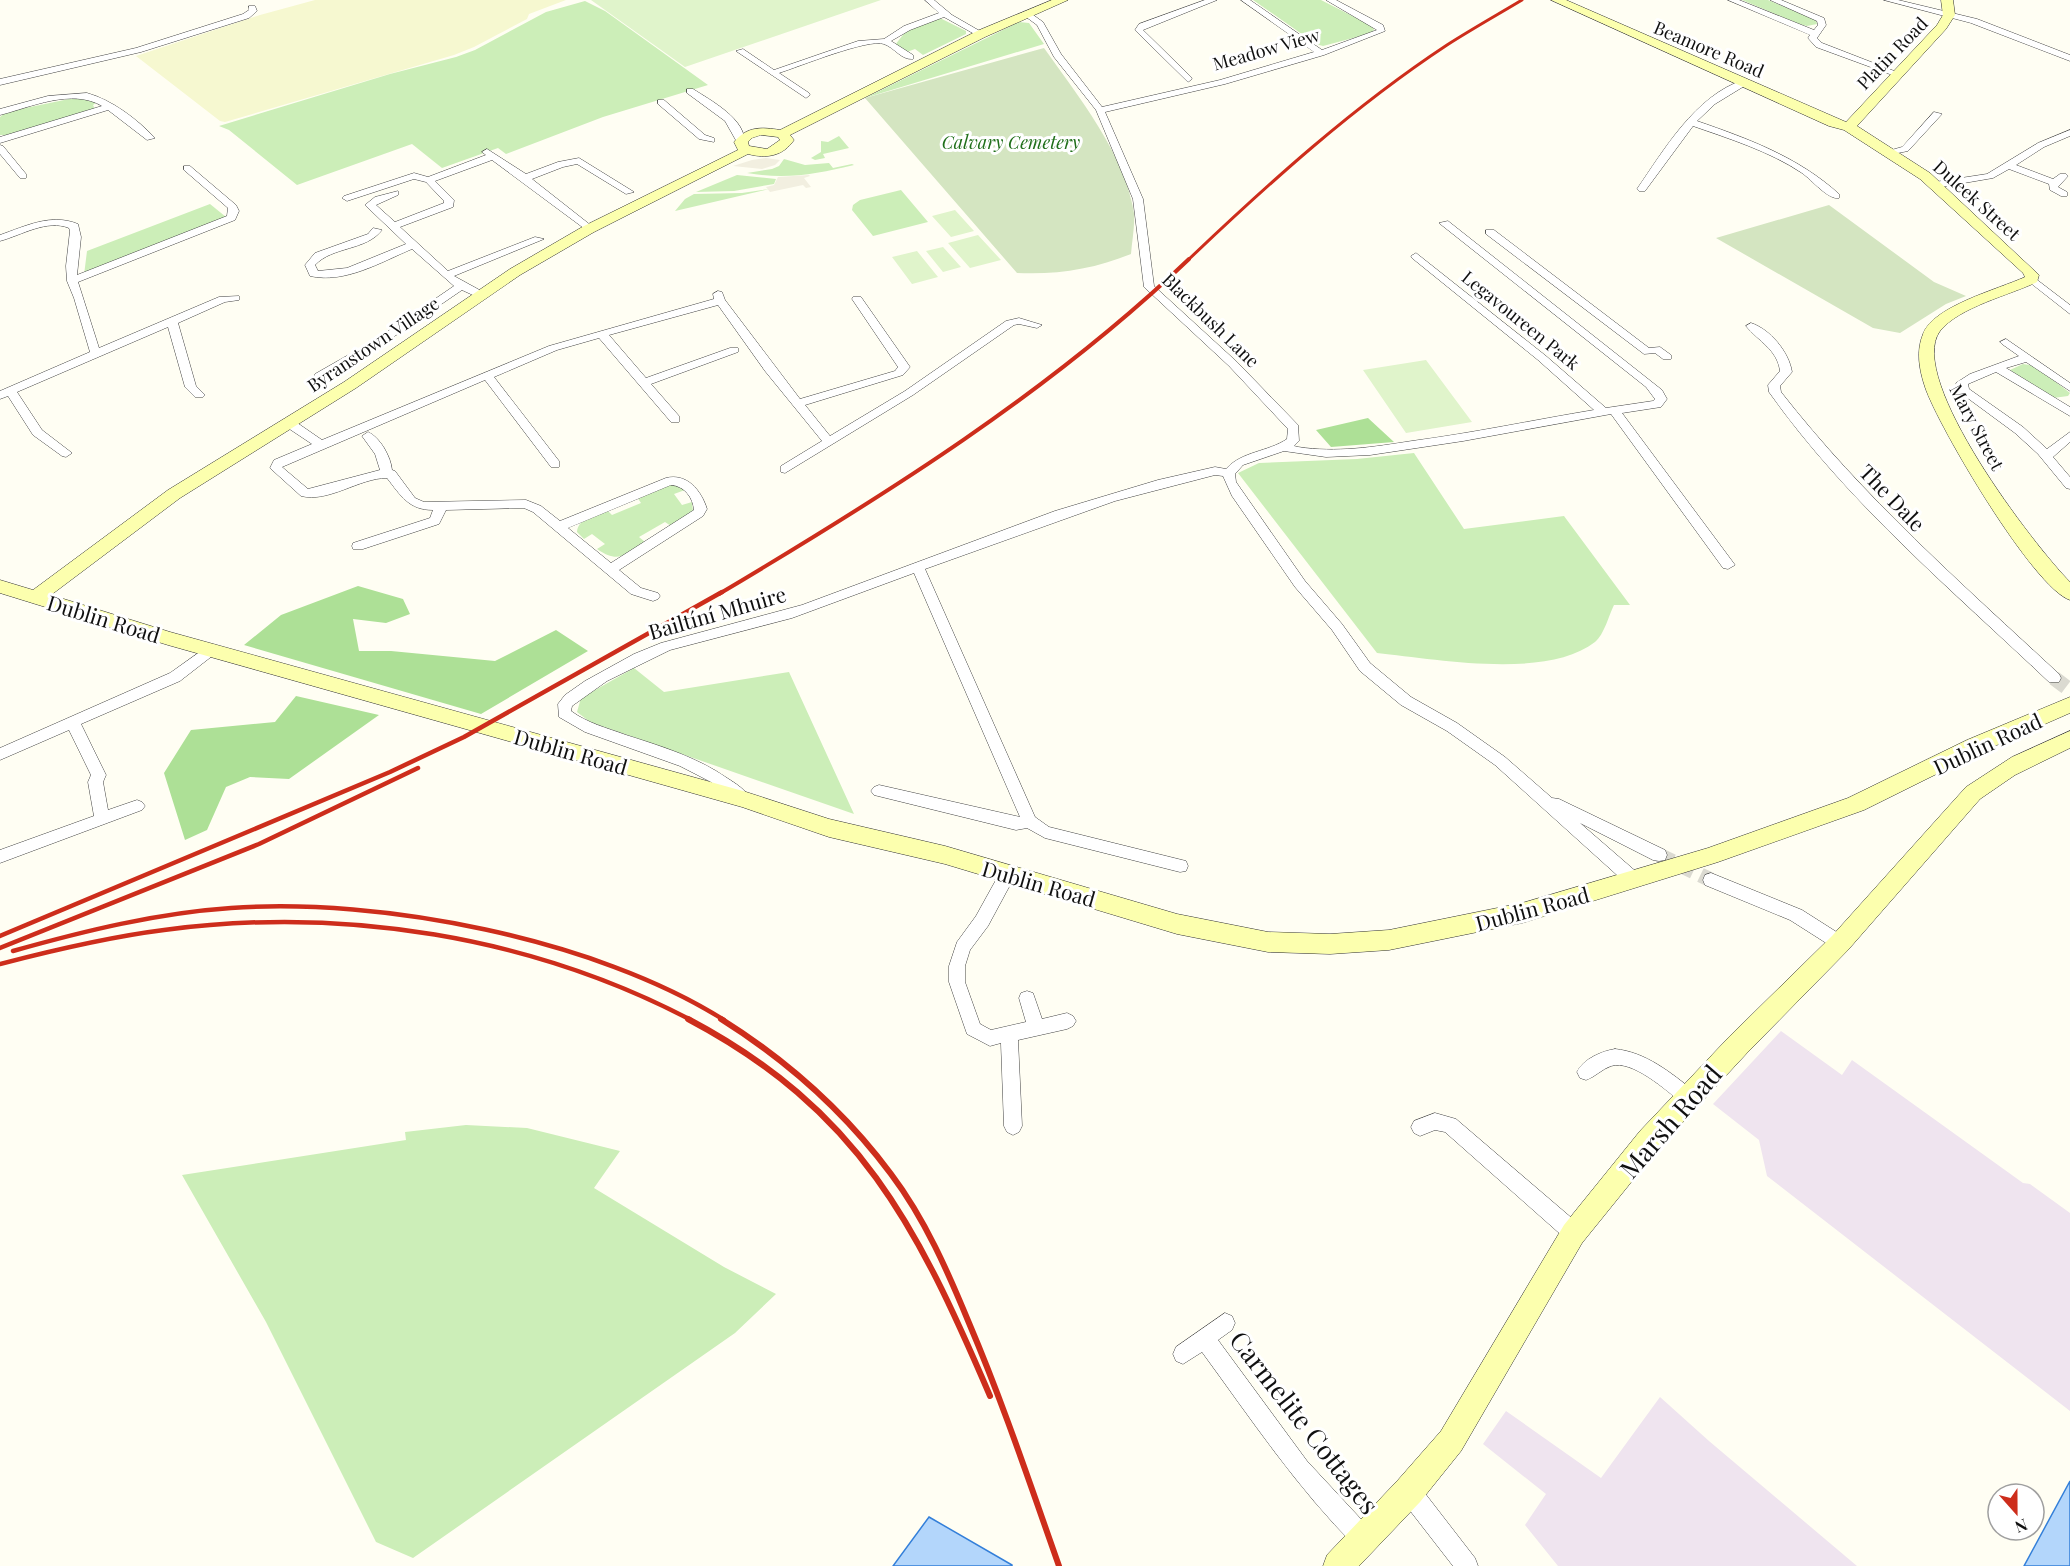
<svg xmlns="http://www.w3.org/2000/svg" width="2070" height="1566" font-family="'Playfair Display',serif">
<style>
.industrial{fill:#efe4ef}
.farmland{fill:#f6f8d0}
.green{fill:#cceeb8}
.forest{fill:#ade096}
.cemetery{fill:#d4e5c1}
.pitch{fill:#e0f4cb}
.plaza{fill:#f2efe0}
.water{fill:#b3d6fb;stroke:#337fd9;stroke-width:1.5}
.lines{fill:none;stroke-linecap:round;stroke-linejoin:round}
.street-tunnel{stroke:#dbdad1;stroke-width:15;stroke-dasharray:15 8;stroke-linecap:butt}
.street-casing{stroke:#434343;stroke-width:1}
.secondary-casing{stroke:#323232;stroke-width:1}
.street{fill:#fff;fill-rule:evenodd}
.secondary{fill:#fcffae;fill-rule:evenodd}
.rail-far3{stroke:#cd2d1b;stroke-width:3}
.rail-far2{stroke:#cd2d1b;stroke-width:4}
.rail-far1{stroke:#cd2d1b;stroke-width:4.5}
.rail{stroke:#cd2d1b;stroke-width:6}
.labels{text-anchor:middle;dominant-baseline:central;stroke-width:6;stroke-linejoin:round;paint-order:stroke}
.far-street-label{font-size:18px;fill:#101010;stroke:#fff}
.far-park-label{font-size:18px;font-style:italic;fill:#1f6f19;stroke:#fff}
.street-label{font-size:21px;fill:#101010;stroke:#fff}
.near-street-label{font-size:26px;fill:#101010;stroke:#fff}
</style>
<rect width="100%" height="100%" fill="#fffef3"/>
<path class="industrial" d="M1781,1031L1842,1075L1852,1060L2023,1183L2030,1184L2070,1213V1411L1767,1176L1759,1140L1713,1104Z
M1660,1397L1709,1441L1857,1566H1558L1525,1525L1546,1494L1483,1444L1506,1411L1601,1478Z"/>
<path class="farmland" d="M315,0H566L529,14L527,19L474,47L454,55L225,122L220,121L136,56L260,15Z"/>
<path class="green" d="M1253,0H1321L1372,26L1374,30L1372,33L1323,46L1316,44Z
M1742,0H1768L1816,20L1817,24L1807,26L1799,24Z
M585,1L605,11L708,85L603,117L506,154L498,148L442,168L412,144L297,185L229,130L219,126L390,74L456,57L475,50L546,12Z
M940,18L966,31V34L923,55L915,49L907,52L895,45L906,31Z
M1019,22L1029,23L1044,44L865,98Z
M69,99H87L96,103L93,105L95,109L7,135H0V117L6,112Z
M839,136L849,148L823,154L825,158L815,160L811,158L821,152V141L828,142Z
M784,159L805,165L829,163L833,168L852,164L854,165C817,174 786,180 747,173L772,169L779,166Z
M737,175L776,179L774,184L734,191L696,192Z
M769,189L675,211L685,199L694,194L742,193Z
M901,190L928,222L873,236L852,210L853,205L860,200Z
M210,204L226,217L84,275L87,251Z
M2023,364L2035,366L2070,393L2068,396L2053,398L2010,370Z
M1414,453L1464,529L1564,516L1630,605H1614C1609,615 1604,635 1595,642C1546,680 1436,659 1377,653L1238,473L1259,463L1357,459Z
M675,484L685,490L674,494L682,505L692,502L693,512L671,526L665,522L639,537L645,542C624,555 619,564 597,549L605,544L592,534L584,539L577,532C578,518 596,515 607,510L612,515L641,503L637,497L666,485Z
M634,668L664,692L789,672L854,814L590,722L577,712L581,698Z
M466,1125L527,1128L620,1151L594,1188L724,1267L776,1294L735,1333L413,1558L376,1542L266,1322L182,1175L406,1140L405,1132Z"/>
<path class="forest" d="M1368,418L1394,442L1331,447L1316,430Z
M358,586L403,599L410,614L386,623L353,619L359,651H391L495,661L556,630L588,651L481,714L244,645L281,615Z
M296,696L379,715L289,779L250,777L226,787L207,830L185,840L164,773L191,730L275,722Z"/>
<path class="cemetery" d="M1044,48C1078,96 1125,154 1134,213C1135,226 1132,241 1131,254C1094,269 1057,275 1017,273L865,98Z
M1829,205L1934,282L1966,296L1946,304L1900,333L1873,328L1716,238Z"/>
<path class="pitch" d="M591,0H881L685,67Z
M955,210L974,231L951,237L932,216Z
M978,235L1001,260L970,268L948,243Z
M943,247L961,267L943,272L926,251Z
M917,251L938,277L912,284L892,257Z
M1426,360L1472,422L1406,433L1363,370Z"/>
<path class="plaza" d="M766,158L780,160L775,165L762,169L733,166L752,160Z
M809,175L810,176L804,178L811,187L806,188L803,185L770,192L766,187L774,185L778,177Z"/>
<path class="water" d="M2070,1481V1566H2024Z
M929,1517L1012,1565V1566H893Z"/>
<g class="lines">
<path class="street-tunnel" d="M2054,678L2070,690
M1659,855L1711,880"/>
<defs>
<path id="street" d="M925,0H934L952,15L985,34L978,36L944,17L910,30L891,41L913,55V59C901,60 895,48 884,44C869,38 798,67 779,73L809,93L810,95L806,98L736,51L743,49L774,70L858,41L884,39L904,26L939,13Z
M1205,0H1217L1143,30L1191,77L1192,79L1188,82L1135,30L1139,24Z
M1241,0H1250L1322,50L1377,30L1326,0H1336L1383,25L1385,31L1324,55L1225,84L1105,112L1143,199L1154,286L1237,362L1298,425L1299,441L1294,446L1298,447C1336,453 1374,447 1412,441C1473,433 1534,420 1594,410L1538,360L1412,258L1411,256L1416,253L1546,356L1606,408L1653,401L1655,399L1646,387L1439,223L1448,221L1662,390L1667,399L1661,407L1622,413L1735,565L1728,569L1723,568L1611,414L1463,441L1370,455L1326,457L1284,451L1243,465L1235,474L1236,482L1305,581L1342,624L1370,663L1411,697L1457,723L1505,757L1552,798L1559,799L1665,850L1667,855L1665,860L1659,861L1653,860L1580,823L1640,875L1642,880L1640,885L1634,887L1628,885L1495,765L1447,731L1401,705L1360,671L1332,630L1295,587L1232,496L1223,476L1215,475L1115,501L925,569L1035,817L1049,827L1186,861L1188,866L1186,871L1180,872L1045,838L1027,828L1016,830L874,795L871,791L874,787L879,785L1020,817L914,573L792,618L670,650L607,681L572,706L571,711C587,723 607,728 626,735C660,746 697,757 727,778C735,783 746,790 751,799L748,803H738L711,782L680,766L585,732L559,717L558,704L565,695L585,681L634,654L661,643L802,605L1055,511L1158,480L1215,467L1226,469C1242,451 1268,452 1287,439L1288,429L1229,366L1144,287L1133,199L1096,110L1054,57L1037,25L1022,14L1029,12L1043,22L1061,54L1102,107L1220,80L1314,52Z
M1728,0H1739L1814,30L1818,25L1817,21L1770,0H1781L1824,18L1826,25L1817,38L1822,43L1902,74L1895,76L1816,47L1808,38L1810,35Z
M1884,0H1898L1977,19L2070,55V61L1971,23Z
M249,6H255L257,11L249,18L141,52L0,85V79L136,48L243,14L249,10Z
M1743,80L1746,81V85L1715,104L1697,121C1749,139 1798,157 1839,194V198C1828,200 1812,180 1802,173C1769,151 1730,139 1693,126L1645,191H1639L1637,189C1664,150 1695,96 1743,80Z
M687,89H693C710,100 748,120 744,144H738L725,121L687,93Z
M87,93C112,100 137,119 155,138L147,140L108,110L0,143V137L102,106C72,88 31,107 0,115V109L48,96Z
M658,100H664L705,135L714,138V142L699,139L658,104Z
M1934,112L1942,114L1908,151L1888,155V151L1902,147Z
M2070,130V136L2044,147L2016,165L2053,179L2060,174H2066L2068,176L2058,187L2067,192V196H2061L2050,190L2049,184L2009,169L1993,178L1935,188L1930,185L1935,182L1987,174L2038,143Z
M0,145L3,146L26,174V178H20L0,154Z
M487,149L526,174L558,162L579,158L634,192L626,194L577,164L563,167L532,179L593,227L594,229L589,232L492,160L435,181L454,200L453,207L400,227L448,271L535,237L544,239L454,276L485,293V297H477L462,290L386,342L323,378H315V374L378,338L454,286L412,249C381,262 345,284 310,276L305,265L315,253L368,234L373,228L382,230C366,251 333,246 315,265L318,271L347,268L406,244L365,205L375,197L398,191V195L376,205L395,222L444,203V201L426,182L414,179L347,201L342,198L344,196L414,173L428,177L486,155L482,152Z
M184,166H190L236,205L239,211L235,220L78,282L99,348L219,297L239,296V300L225,302L178,323L196,386L205,395L203,397H195L185,387L168,327L17,392L42,430L72,453L66,457L62,456L33,435L8,396L0,399V391L90,352L74,298L67,281L66,266L70,231L69,228C47,219 22,235 0,241V235C26,226 51,213 78,224L81,237L77,275L227,216L228,208L184,170Z
M1486,230H1494L1649,348L1660,347L1671,355V359H1663L1655,353L1644,354L1486,234Z
M2032,276L2070,305V314L2028,281L2027,279Z
M718,291L722,292L725,300L800,399L895,371L898,367L852,299L853,297H861L910,367L903,375L805,405L830,436L905,391L1006,321L1019,318L1042,325L1037,328L1019,324L1014,325L913,395L785,473L781,472V466L822,441L765,371L718,305L609,335L646,378L730,348H738V352L651,384L679,416V422H671L599,338L557,350L494,377L559,461V467H551L485,380L282,467L308,489L380,470L375,454L362,436L368,432C380,437 391,457 392,470L395,471L415,498L424,502L526,500L541,506L560,521L666,478C687,473 701,490 707,509L703,516L619,570L641,588L658,593L660,596L658,599L653,601L631,594L533,512L524,508L446,510L439,524L363,549H353L352,546L353,543L430,518L433,510C409,510 401,496 387,478C359,478 329,503 301,496L270,468L274,460L312,444L285,426V420H293L322,440L549,346L714,299L713,294ZM671,485C685,486 693,498 694,510L611,563L568,528Z
M1751,323C1770,329 1789,352 1792,372L1780,386L1781,392C1863,497 1962,584 2059,674L2061,678L2059,682H2049C1952,590 1847,502 1769,392L1768,385L1780,371C1777,349 1759,342 1746,326Z
M2006,339L2070,383V391L2026,362L2006,368L2070,407V416L1996,372L1968,384L1969,389L2023,427L2047,449L2070,432V442L2053,457L2070,477V489L2066,488L2038,454L2015,433L1958,391L1956,383L1970,374L2019,356L2002,344L2000,342Z
M211,644L216,645L218,649L216,653L180,681L81,724L106,775L103,782L108,810L137,800L142,802L145,806L142,810L0,863V850L94,816L88,782L91,775L69,730L0,760V748L170,673Z
M1008,867L1014,869L1016,874L988,926L970,950L965,966V982L980,1024L991,1030L1026,1022L1019,998L1021,993L1027,991L1033,993L1042,1019L1067,1013L1073,1016L1076,1021L1073,1026L1067,1029L1018,1040L1022,1126L1019,1132L1013,1135L1007,1132L1004,1126L1001,1043L990,1046L967,1034L949,982V966L957,942L976,916L1002,869Z
M1711,873L1802,910L1846,938L1848,943L1846,948L1840,950L1834,948L1790,920L1705,885L1703,880L1705,875Z
M1615,1049C1646,1052 1671,1073 1694,1091L1697,1097L1694,1103L1688,1105L1682,1103C1667,1091 1632,1059 1611,1066C1602,1069 1595,1077 1586,1080L1580,1078L1577,1072C1583,1059 1602,1051 1615,1049Z
M1435,1113L1456,1119L1581,1226L1583,1233L1581,1240L1574,1242L1567,1240L1445,1132L1435,1130L1420,1136L1414,1133L1411,1127L1414,1121Z
M1225,1313L1232,1316L1235,1323L1232,1330L1218,1340L1307,1461L1372,1531L1375,1539L1372,1547L1364,1550L1356,1547C1297,1488 1251,1419 1202,1352L1183,1364L1176,1361L1173,1354L1176,1347Z
M1409,1480L1417,1483L1475,1558L1478,1566H1453L1401,1499L1398,1491L1401,1483Z"/>
<path id="secondary" d="M1052,0H1068L985,37L790,135L794,140C783,156 767,159 748,154L594,232L520,275L356,388L180,498L51,595L170,632L743,791L829,819L945,846L1177,914L1268,932L1330,934L1389,930L1522,903L1708,848L1848,798L1967,740L2070,697V713L1981,752L1864,810L1718,862L1522,923L1389,950L1330,954L1268,952L1177,934L945,864L829,837L742,807L168,645L0,593V580L33,590L168,490L344,382L510,269L584,226L738,150L734,142C747,126 762,127 780,130L977,31ZM761,135L778,137L780,140L767,149L749,146L748,142L752,138Z
M1551,0H1566L1846,122L1937,25L1943,15L1941,0H1953L1955,15L1946,29L1857,126L1930,173L2039,275L2037,282C2010,295 1959,307 1940,331C1905,378 2035,547 2070,582V600C2034,589 1938,426 1925,387C1919,369 1916,351 1923,334C1933,306 1999,289 2025,277L2023,273L1920,179L1844,130L1829,126Z
M2070,731V748L2015,775L1980,799L1848,950L1747,1053L1658,1149L1582,1243L1461,1451L1420,1502L1359,1566H1323L1327,1555L1398,1480L1441,1431L1564,1225L1640,1131L1729,1037L1832,936L1966,787L2012,757Z"/>
</defs>
<use href="#street" class="street-casing"/>
<use href="#secondary" class="secondary-casing"/>
<use href="#street" class="street"/>
<use href="#secondary" class="secondary"/>
<path class="rail-far3" d="M1187,261C1269,183 1353,107 1447,45C1472,29 1497,15 1522,0"/>
<path class="rail-far2" d="M719,594C884,496 1050,392 1189,259"/>
<path class="rail-far1" d="M0,936L390,772L464,737L722,592
M0,948L259,844L418,768
M13,951C84,931 157,913 231,908C380,897 596,939 724,1020
M0,964C54,950 108,937 164,930C343,906 531,936 691,1020"/>
<path class="rail" d="M688,1019C860,1110 917,1226 990,1396
M721,1019C788,1061 844,1111 891,1174C925,1219 948,1272 969,1323C1003,1403 1030,1484 1059,1566"/>
</g>
<g class="labels">
<g class="far-street-label">
<text transform="translate(1266 49) rotate(-16)">Meadow View</text>
<text transform="translate(1709 49) rotate(23)">Beamore Road</text>
<text transform="translate(1892 53) rotate(-46)">Platin Road</text>
<text transform="translate(1977 200) rotate(42)">Duleek Street</text>
<text transform="translate(1211 320) rotate(44)">Blackbush Lane</text>
<text transform="translate(1521 320) rotate(39)">Legavoureen Park</text>
<text transform="translate(373 344) rotate(-34)">Byranstown Village</text>
<text transform="translate(1977 427) rotate(62)">Mary Street</text>
</g>
<g class="far-park-label">
<text x="1011" y="142">Calvary Cemetery</text>
</g>
<g class="street-label">
<text transform="translate(1893 497) rotate(46)">The Dale</text>
<text transform="translate(717 612) rotate(-16)">Bailtíní Mhuire</text>
<text transform="translate(104 618) rotate(17)">Dublin Road</text>
<text transform="translate(1987 743) rotate(-25)">Dublin Road</text>
<text transform="translate(571 751) rotate(16)">Dublin Road</text>
<text transform="translate(1039 883) rotate(16)">Dublin Road</text>
<text transform="translate(1532 908) rotate(-15)">Dublin Road</text>
</g>
<g class="near-street-label">
<text transform="translate(1670 1121) rotate(-49)">Marsh Road</text>
<text transform="translate(1305 1422) rotate(52)">Carmelite Cottages</text>
</g>
</g>
<g transform="translate(2016 1512) rotate(159)"><circle r="28" fill="#ffffff" stroke="#9f9f9f" stroke-width="1.5"/>
<path d="M0-4.5L10 22L0 15L-10 22Z" fill="#cd2d1b"/>
<text y="-9" font-size="16" font-weight="bold" text-anchor="middle" fill="#101010">N</text>
</g>
</svg>
